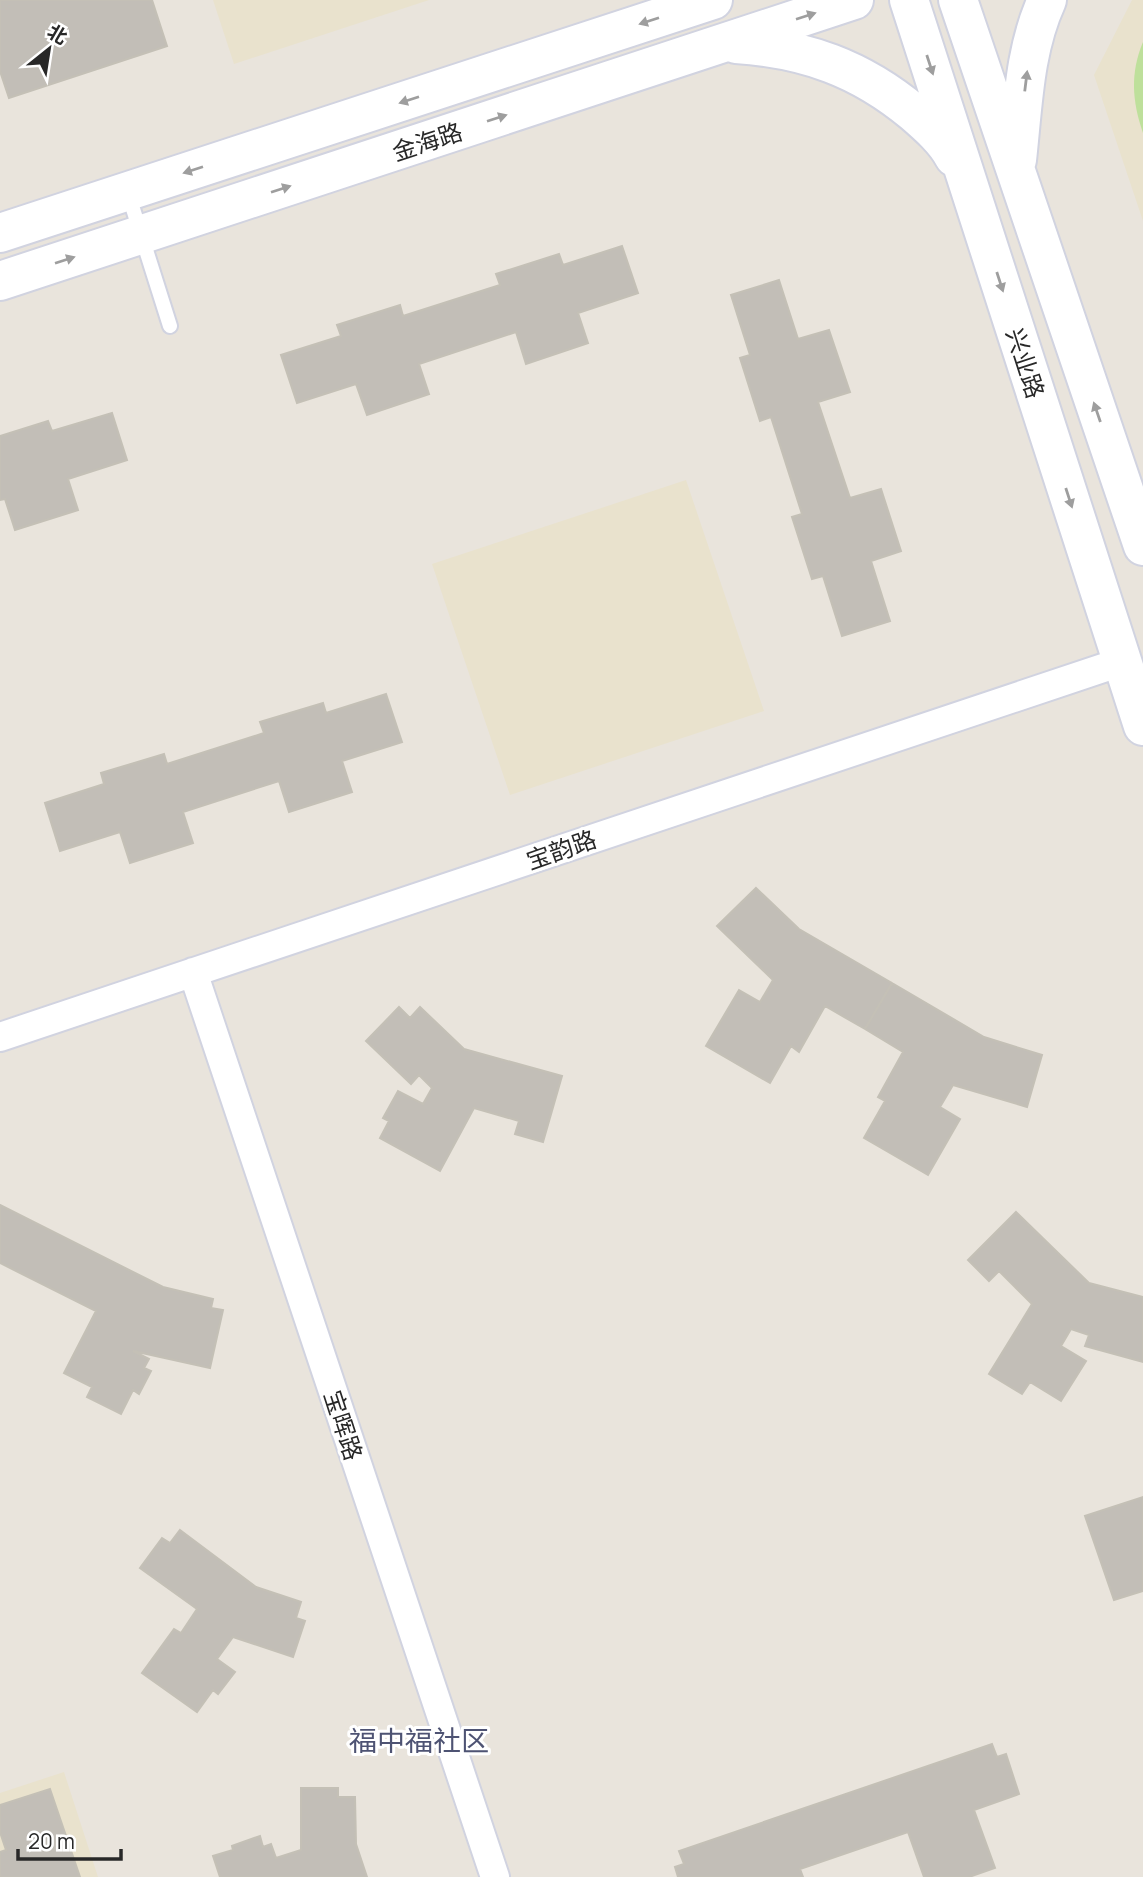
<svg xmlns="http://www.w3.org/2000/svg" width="1143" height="1877" font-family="Manrope,'Noto Sans SC',sans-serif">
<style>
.education{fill:#e9e2cd}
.pitch{fill:#bee09b}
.building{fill:#c2beb7;stroke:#c4c0b6;stroke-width:2}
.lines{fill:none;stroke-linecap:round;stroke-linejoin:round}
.lane-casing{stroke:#d1d3e0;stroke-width:18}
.street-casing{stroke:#d1d3e0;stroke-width:32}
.secondary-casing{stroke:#d1d3e0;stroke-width:42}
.lane{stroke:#fff;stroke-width:14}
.street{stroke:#fff;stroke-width:28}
.secondary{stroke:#fff;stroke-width:38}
.oneway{fill:#9e9e9e}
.labels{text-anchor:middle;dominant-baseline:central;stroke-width:6;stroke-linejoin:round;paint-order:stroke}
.street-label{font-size:24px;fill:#282828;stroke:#fff}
.quarter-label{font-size:28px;fill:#4e5373;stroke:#fff}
</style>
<rect width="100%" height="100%" fill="#e9e4dc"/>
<path class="education" d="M213,0H429L234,64Z
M1132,0H1143V221L1094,75Z
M686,480L764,711L510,795L432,564Z
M64,1772L98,1877H0V1793Z"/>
<path class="pitch" d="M1143,42V133C1132,101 1130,73 1143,42Z"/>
<path class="building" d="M0,0H152L167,46L9,98L0,71Z
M622,246L638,293L578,313L588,343L526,364L516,332L419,364L429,394L367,415L356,384L297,403L281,355L341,336L337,325L400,305L403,316L500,285L496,274L559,254L563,265Z
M779,280L798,339L829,330L850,392L818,402L850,498L881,489L901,551L871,561L890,621L842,636L823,576L812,579L792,517L802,514L771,417L760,421L740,358L750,355L731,295Z
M112,413L127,460L68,479L78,510L15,530L5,499L0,500V436L48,421L52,431Z
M386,694L402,742L342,761L352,792L289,812L279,781L183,812L193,843L130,863L120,832L60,851L45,803L104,784L101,773L164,754L167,764L264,733L260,722L323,703L326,713Z
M756,888L799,929L892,983L865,1029L825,1006L799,1052L791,1046L770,1083L706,1046L739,990L760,1002L773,980L717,926Z
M892,983L984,1037L1042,1055L1027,1107L953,1085L940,1107L960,1119L928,1175L864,1138L885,1101L878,1097L903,1052L865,1029Z
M399,1007L410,1018L420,1007L464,1049L562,1076L543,1142L515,1134L519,1121L474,1108L440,1171L380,1138L389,1121L383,1118L398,1091L423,1104L432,1088L419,1075L411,1084L366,1041Z
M0,1205L163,1287L213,1299L211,1308L223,1310L210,1368L133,1351L149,1359L144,1368L151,1371L139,1394L133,1390L121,1414L87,1397L92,1387L64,1373L96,1311L0,1263Z
M1016,1212L1089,1283L1143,1297V1362L1085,1346L1089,1335L1071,1329L1061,1346L1086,1361L1061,1401L1030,1382L1022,1394L989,1374L1032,1304L999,1271L989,1281L968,1260Z
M1143,1497V1591L1114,1600L1085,1516Z
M180,1530L256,1587L301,1602L296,1618L305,1621L293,1657L233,1637L217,1659L235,1672L218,1694L213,1690L197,1712L142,1673L174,1629L181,1633L197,1609L140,1568L162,1538L170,1543Z
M992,1744L997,1757L1006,1754L1019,1794L974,1810L995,1868L969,1877H924L908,1832L800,1869L803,1877H678L675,1867L684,1864L679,1851Z
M301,1788H338V1797H355L356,1844L367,1877H220L213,1856L233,1850L232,1846L260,1836L263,1847L271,1844L276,1858L301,1850Z
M50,1789L80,1877H0V1852L6,1850L0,1832V1805Z"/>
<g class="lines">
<defs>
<path id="lane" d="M128,193L170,326"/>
<path id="street" d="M193,972L495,1877
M0,1037L1121,662"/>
<path id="secondary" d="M909,0L1143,726
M958,0L1143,546
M736,44C806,49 860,68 914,113C929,126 945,140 954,157
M1017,160C1023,106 1024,50 1047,0
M0,233L713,0
M0,281L854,0"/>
</defs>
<use href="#lane" class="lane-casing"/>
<use href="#street" class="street-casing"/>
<use href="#secondary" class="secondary-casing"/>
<use href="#lane" class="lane"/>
<use href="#street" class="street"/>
<use href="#secondary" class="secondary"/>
</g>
<defs><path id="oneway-solid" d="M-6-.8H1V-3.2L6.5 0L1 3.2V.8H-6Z" transform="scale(1.75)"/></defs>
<g class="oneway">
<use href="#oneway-solid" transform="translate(806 16) rotate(-18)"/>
<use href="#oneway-solid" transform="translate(649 21) rotate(162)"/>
<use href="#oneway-solid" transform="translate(930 65) rotate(72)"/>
<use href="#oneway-solid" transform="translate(1026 81) rotate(-83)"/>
<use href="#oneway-solid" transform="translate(409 100) rotate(162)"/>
<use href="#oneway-solid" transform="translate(497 118) rotate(-18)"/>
<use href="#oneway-solid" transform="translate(193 170) rotate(162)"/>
<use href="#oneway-solid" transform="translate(281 189) rotate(-18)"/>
<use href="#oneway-solid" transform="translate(65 260) rotate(-18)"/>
<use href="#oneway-solid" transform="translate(1000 282) rotate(72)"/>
<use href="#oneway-solid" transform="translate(1097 412) rotate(-109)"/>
<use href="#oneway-solid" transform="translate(1069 498) rotate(72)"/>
</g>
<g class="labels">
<g class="street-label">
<text transform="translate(427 141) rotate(-18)">金海路</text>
<text transform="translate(1026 363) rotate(72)">兴业路</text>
<text transform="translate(561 849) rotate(-19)">宝韵路</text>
<text transform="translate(344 1425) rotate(72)">宝晖路</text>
</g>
<g class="quarter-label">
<text x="419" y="1740">福中福社区</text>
</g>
</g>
<g transform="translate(49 49) rotate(30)" stroke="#ffffff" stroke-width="5" paint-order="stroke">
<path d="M0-5L12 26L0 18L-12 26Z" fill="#282828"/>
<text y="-10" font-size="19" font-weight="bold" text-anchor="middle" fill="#282828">北</text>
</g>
<path d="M18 1849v10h103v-10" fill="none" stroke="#282828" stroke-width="3.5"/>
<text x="28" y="1849" font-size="21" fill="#282828" stroke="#ffffff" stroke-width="5" paint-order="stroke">20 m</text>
</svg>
